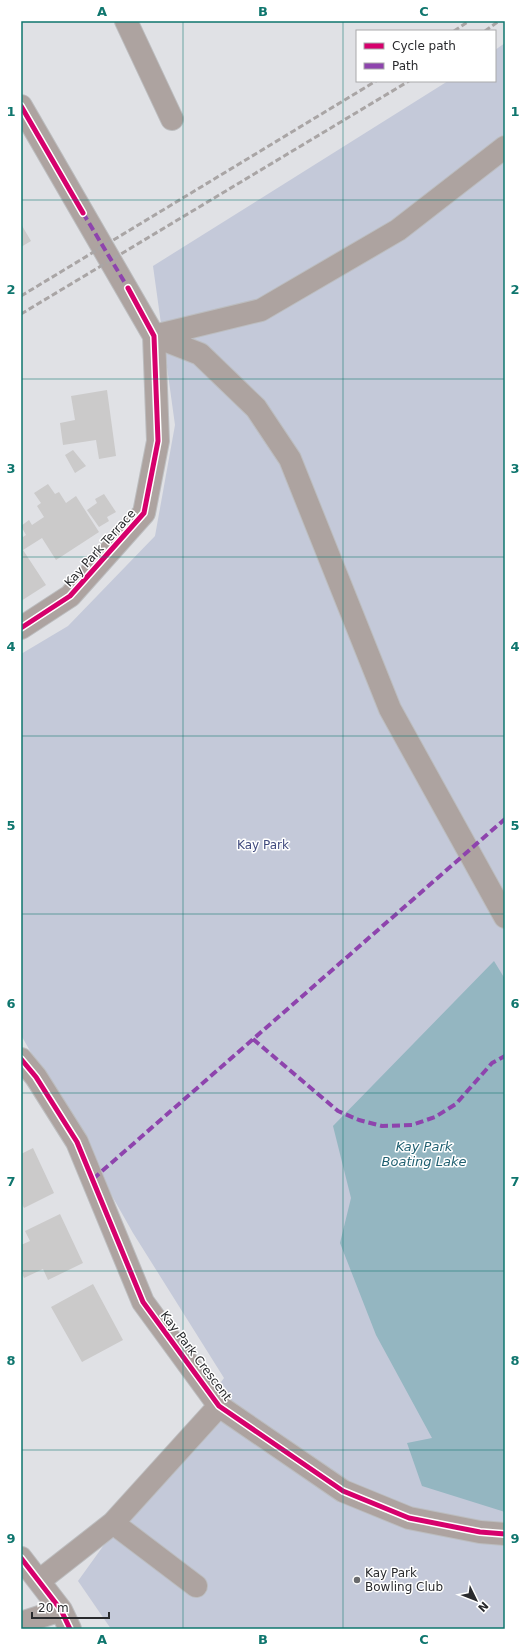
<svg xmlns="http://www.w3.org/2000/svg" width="526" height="1650" font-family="'DejaVu Sans',sans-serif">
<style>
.green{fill:#c4c9d9}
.water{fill:#94b6c1}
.building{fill:#cbcaca}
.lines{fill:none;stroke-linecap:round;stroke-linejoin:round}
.minor-casing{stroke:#bcbdbf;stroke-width:24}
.minor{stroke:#ada3a0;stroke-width:22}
.rail{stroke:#a9a5a5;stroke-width:3;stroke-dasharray:6 3;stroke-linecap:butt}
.quiet{stroke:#8e44ad;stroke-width:4;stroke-dasharray:8 4;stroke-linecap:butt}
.cycleway-casing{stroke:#fff;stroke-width:8}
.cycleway{stroke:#d6006c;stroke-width:5}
.grid{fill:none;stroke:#0f766e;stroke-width:1;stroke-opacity:0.55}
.poi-dot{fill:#696a6d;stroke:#fff;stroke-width:1.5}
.labels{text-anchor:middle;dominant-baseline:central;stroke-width:3;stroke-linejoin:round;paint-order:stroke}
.street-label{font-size:12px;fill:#292a2d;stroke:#fff}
.park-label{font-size:12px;fill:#404a7e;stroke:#fff}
.poi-label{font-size:12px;fill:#292a2d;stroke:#fff;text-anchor:start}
.water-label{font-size:13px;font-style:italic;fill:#1f5f70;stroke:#fff}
.neatline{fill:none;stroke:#0f766e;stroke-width:1.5}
.grid-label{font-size:13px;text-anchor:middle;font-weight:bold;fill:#0f766e}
</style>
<rect width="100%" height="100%" fill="#e0e1e5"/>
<path class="green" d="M505,43V1629H111L78,1581L224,1378L133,1233L21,1035V654L68,626L155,536L175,425L153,266L448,81H495V50Z"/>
<path class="water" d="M494,961L505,979V1512L422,1486L407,1443L432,1438L376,1335L340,1243L351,1198L333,1126Z"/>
<path class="building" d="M21,224L31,241L21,247Z
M107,390L116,456L99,459L96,440L63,445L60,423L75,420L71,396Z
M73,450L86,466L75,473L65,455Z
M48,484L55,494L59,492L66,503L76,496L99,532L56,560L42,538L23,550L46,585L21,601V534L23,537L26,535L21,526L29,520L32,525L44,517L37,506L41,503L34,493Z
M104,494L116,512L107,517L109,521L99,527L87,510L97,503L95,499Z
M33,1148L54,1193L24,1208L21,1202V1154Z
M60,1214L83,1263L48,1280L43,1269L24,1278L21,1271V1245L30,1241L25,1231Z
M93,1284L123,1340L82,1362L51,1307Z"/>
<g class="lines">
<defs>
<path id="minor" d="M126,21L172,119
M21,106L154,336L158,441L144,513L70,596L21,628
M154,336L200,354L256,408L290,459L390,709L505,917
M154,336L261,310L398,230L505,147
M21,1059L36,1077L77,1142L143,1302L219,1406L343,1491L409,1518L480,1532L505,1534
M113,1523L196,1586
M21,1558L61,1610L70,1629
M39,1581L113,1523L219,1406
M21,1623L61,1610"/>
</defs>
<use href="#minor" class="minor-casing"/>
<use href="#minor" class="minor"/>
<path class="rail" d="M454,31L469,21
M485,31L499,21
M21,296L376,81
M21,314L409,81"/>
<path class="quiet" d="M83,213L128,288
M253,1039L338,1111L359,1120L382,1126L412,1125L435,1117L456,1104L492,1063L505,1056
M93,1179L505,819"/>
<defs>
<path id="cycleway" d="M21,106L83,213
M21,628L70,596L144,513L158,441L154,336L128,288
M21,1059L36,1077L77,1142L143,1302L219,1406L343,1491L409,1518L480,1532L505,1534
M21,1558L61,1610L70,1629"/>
</defs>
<use href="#cycleway" class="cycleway-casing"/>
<use href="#cycleway" class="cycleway"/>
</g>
<path class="grid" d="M183,21V1629M343,21V1629M21,200H505M21,379H505M21,557H505M21,736H505M21,914H505M21,1093H505M21,1271H505M21,1450H505"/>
<circle class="poi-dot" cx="357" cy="1580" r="4"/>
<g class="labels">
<g class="street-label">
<text transform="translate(100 548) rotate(-48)">Kay Park Terrace</text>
<text transform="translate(196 1356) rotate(53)">Kay Park Crescent</text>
</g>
<g class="park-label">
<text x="263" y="845">Kay Park</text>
</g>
<g class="poi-label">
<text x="365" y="1573">Kay Park<tspan x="365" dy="14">Bowling Club</tspan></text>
</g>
<g class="water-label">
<text x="424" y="1146">Kay Park<tspan x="424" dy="15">Boating Lake</tspan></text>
</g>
</g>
<rect width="526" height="1650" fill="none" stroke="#ffffff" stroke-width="44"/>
<rect x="356" y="30" width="140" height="52" fill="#ffffff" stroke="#a9aaab"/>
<rect x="364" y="43" width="20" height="6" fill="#d6006c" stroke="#a9aaab"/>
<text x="392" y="50" font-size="12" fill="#292a2d">Cycle path</text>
<rect x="364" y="63" width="20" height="6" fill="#8e44ad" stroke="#a9aaab"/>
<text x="392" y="70" font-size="12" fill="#292a2d">Path</text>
<g transform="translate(476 1600) rotate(133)" stroke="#ffffff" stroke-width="3" paint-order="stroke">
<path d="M0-3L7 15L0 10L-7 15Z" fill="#292a2d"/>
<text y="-6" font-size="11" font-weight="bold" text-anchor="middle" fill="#292a2d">N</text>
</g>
<path d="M32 1612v6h77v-6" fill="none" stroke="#292a2d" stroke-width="2"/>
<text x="38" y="1612" font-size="12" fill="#292a2d" stroke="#ffffff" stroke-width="3" paint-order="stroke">20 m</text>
<rect x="22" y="22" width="482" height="1606" class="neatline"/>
<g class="grid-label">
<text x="102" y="16">A</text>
<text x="263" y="16">B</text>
<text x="424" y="16">C</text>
<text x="11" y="116">1</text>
<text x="515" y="116">1</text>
<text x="11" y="294">2</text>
<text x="515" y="294">2</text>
<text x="11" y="473">3</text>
<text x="515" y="473">3</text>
<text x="11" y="651">4</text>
<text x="515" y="651">4</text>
<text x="11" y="830">5</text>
<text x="515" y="830">5</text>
<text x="11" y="1008">6</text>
<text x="515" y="1008">6</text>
<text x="11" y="1186">7</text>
<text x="515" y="1186">7</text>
<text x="11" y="1365">8</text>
<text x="515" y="1365">8</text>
<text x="11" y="1543">9</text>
<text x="515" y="1543">9</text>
<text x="102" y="1644">A</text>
<text x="263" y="1644">B</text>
<text x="424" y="1644">C</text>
</g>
</svg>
